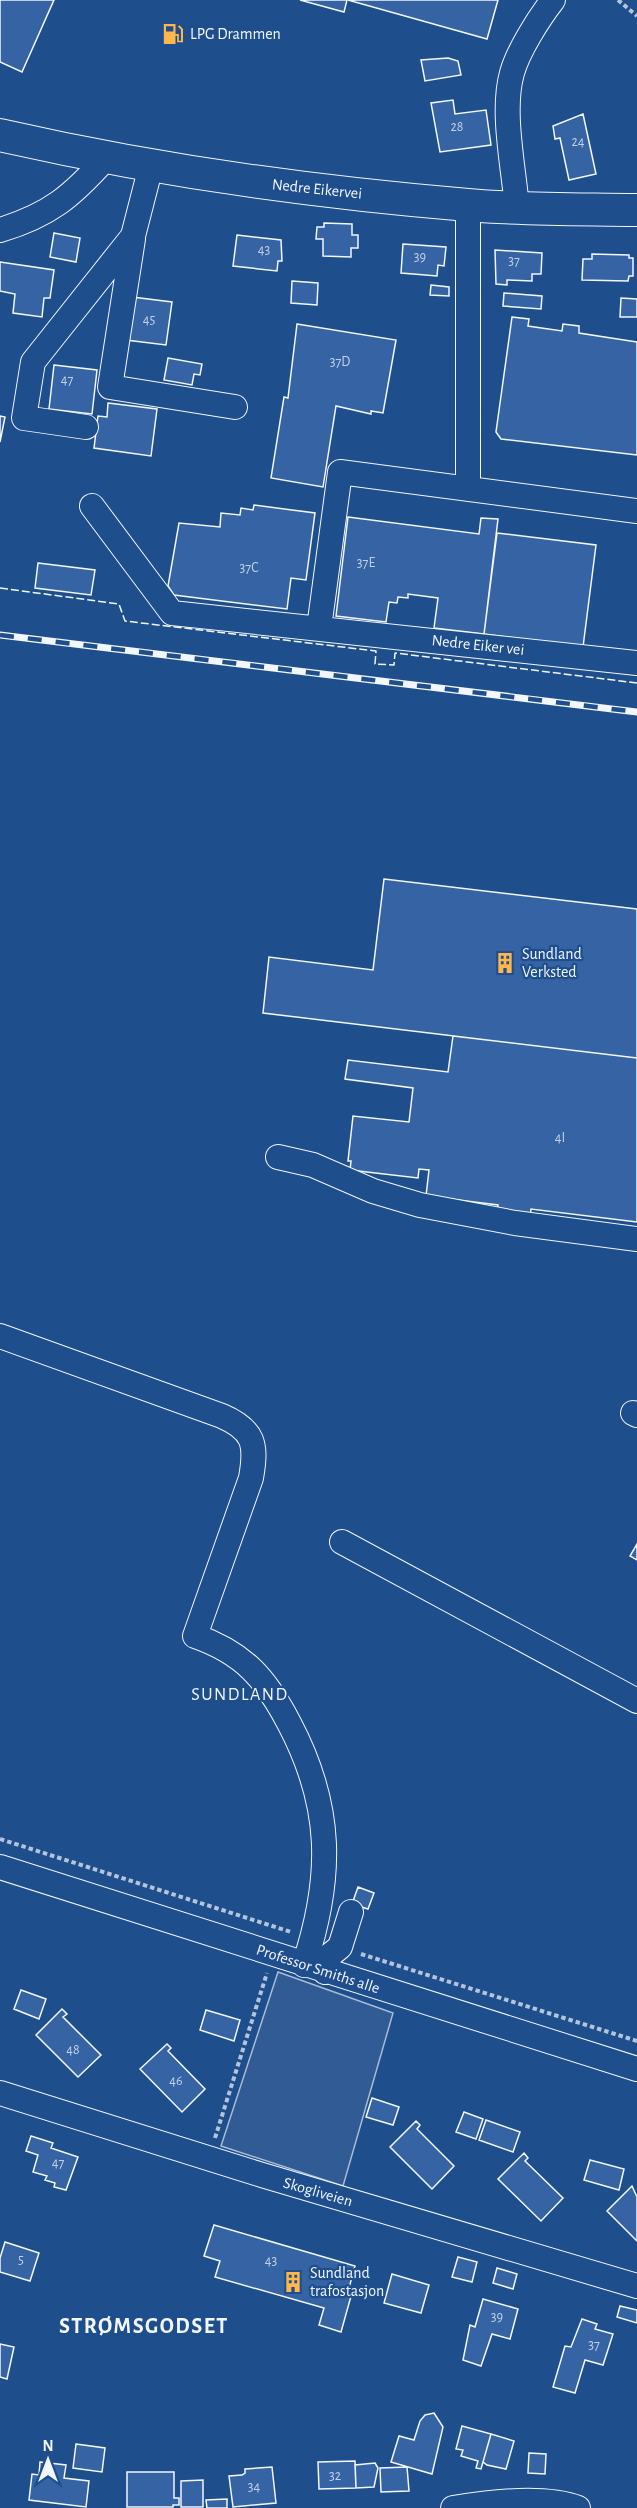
<svg xmlns="http://www.w3.org/2000/svg" width="637" height="2508" font-family="'Alegreya Sans',sans-serif">
<style>
.built{fill:#305b95;stroke:#a8bbd7;stroke-width:1.5}
.building{fill:#3563a3;stroke:#f2f6ff;stroke-width:1.5}
.lines{fill:none;stroke-linecap:round;stroke-linejoin:round}
.minor-casing{stroke:#f2f6ff;stroke-width:26}
.major-casing{stroke:#f2f6ff;stroke-width:34}
.path{stroke:#b3c4dc;stroke-width:4;stroke-dasharray:4.5 3;stroke-linecap:butt}
.minor{stroke:#1f4e8c;stroke-width:24}
.major{stroke:#1f4e8c;stroke-width:32}
.rail-casing{stroke:#f2f6ff;stroke-width:7}
.rail{stroke:#1f4e8c;stroke-width:4.5;stroke-dasharray:14;stroke-linecap:butt}
.fence{stroke:#f2f6ff;stroke-width:1.5;stroke-dasharray:8 3;stroke-linecap:butt}
.labels{text-anchor:middle;dominant-baseline:central;stroke-width:4.5;stroke-linejoin:round;paint-order:stroke}
.number-label{font-size:14px;fill:#c3d1e8}
.poi-label{font-size:16px;fill:#f2f6ff;stroke:#1f4e8c;text-anchor:start}
.street-label{font-size:16px;fill:#f2f6ff;stroke:#1f4e8c}
.neighbourhood-label{font-size:18px;letter-spacing:1.5px;fill:#f2f6ff;stroke:#1f4e8c}
.district-label{font-size:22px;font-weight:bold;letter-spacing:1.5px;fill:#f2f6ff;stroke:#1f4e8c}
</style>
<rect width="100%" height="100%" fill="#1f4e8c"/>
<path class="built" d="M278,1972L393,2013L343,2186L221,2146Z"/>
<path class="building" d="M0,0H54L22,72L0,62Z
M300,0H347L344,12Z
M348,0H498L487,39Z
M448,58L458,61L461,75L425,81L421,60Z
M453,100L455,114L486,110L491,145L440,152L431,103Z
M583,114L596,174L569,180L560,138L555,139L553,126Z
M324,223L352,224V235H358V248H351V257L323,256V239H316L317,227H324Z
M54,233L80,238L76,262L50,257Z
M237,235L281,240L282,261H278L277,271L233,266Z
M403,244L446,247L444,266L438,265L437,276L401,273Z
M495,250L542,253L541,274H532V281L507,280V285L496,284Z
M592,254L629,255V258H633V276H629L628,281L582,280L583,259H592Z
M0,262L54,270L50,298H44L42,317L13,313L15,294L0,291Z
M292,281L318,283L317,305L291,303Z
M431,285L449,287V296L430,295Z
M504,293L542,296L541,309L503,306Z
M132,297L172,302L166,345L126,340Z
M621,298L637,299V317H620Z
M512,317L529,319L528,326L562,331L563,324L579,326V333L637,342V455L501,439L496,432Z
M297,324L396,340L383,413L371,411V414L336,406L323,487L271,478L284,397L288,398Z
M168,358L202,364L200,375L194,374L192,385L164,380Z
M54,365L97,370L92,414L49,409Z
M108,403L157,409L151,456L94,448L98,416L107,417Z
M0,416L5,417L0,442Z
M254,505L315,513L306,580L291,578L287,609L174,595L168,586L179,523L220,527L221,513L240,515L241,508L253,510Z
M348,517L479,534L481,518L498,519L484,634L434,628L438,598L408,594V598L398,597L397,603L389,602L386,622L336,616Z
M497,533L596,545L583,647L484,634Z
M38,563L95,570L91,595L35,588Z
M384,879L637,909V1058L263,1013L269,957L373,970Z
M453,1036L637,1058V1222L531,1209L530,1218L497,1214L498,1205L426,1196L429,1170L419,1169L418,1178L350,1170L351,1161H348L353,1116L409,1122L413,1088L345,1079L348,1060L448,1072Z
M637,1544V1560L630,1556Z
M358,1887L374,1893L368,1909L352,1904Z
M21,1990L46,1999L39,2019L14,2009Z
M62,2009L67,2014L63,2017L101,2055L78,2077L36,2035Z
M206,2010L240,2020L234,2041L200,2030Z
M167,2044L171,2048L168,2051L205,2089L182,2112L140,2069Z
M372,2098L399,2107L393,2125L366,2117Z
M464,2112L483,2119L476,2139L456,2132Z
M486,2120L520,2132L513,2152L479,2140Z
M416,2121L420,2125L417,2129L454,2166L432,2189L390,2147Z
M31,2136L53,2143L51,2148L78,2157L66,2190L54,2187L55,2183L45,2180L47,2176L33,2172L38,2155L26,2151Z
M524,2153L528,2158L525,2161L563,2198L541,2221L498,2179Z
M590,2160L624,2169L619,2190L584,2180Z
M632,2186L637,2197V2241L607,2211Z
M214,2225L355,2266L349,2288L353,2289L341,2332L319,2325L324,2308L215,2277L220,2261L204,2256Z
M5,2242L39,2253L30,2281L0,2272V2258Z
M458,2257L477,2262L472,2282L452,2277Z
M497,2268L517,2274L513,2289L493,2283Z
M392,2274L429,2285L421,2313L384,2303Z
M483,2299L518,2309L510,2339L492,2334L481,2366L463,2360L470,2325L475,2327Z
M620,2306L637,2310V2323L617,2317Z
M582,2319L597,2324L595,2329L613,2334L603,2365L585,2360L575,2393L553,2387L565,2346L571,2347Z
M0,2344L14,2347L7,2379L0,2377Z
M434,2413L443,2427L432,2474L391,2462L399,2436L414,2440L420,2421L425,2415Z
M462,2426L491,2434L481,2469L476,2468L478,2461L461,2456L463,2450L456,2449Z
M491,2434L514,2441L506,2469L487,2465L483,2462Z
M76,2444L105,2448L102,2472L73,2468Z
M529,2453L546,2454L545,2474L528,2473Z
M355,2461L356,2488L319,2489L318,2462Z
M40,2462L66,2465L64,2478L89,2481L86,2507L29,2500L32,2474L39,2475Z
M375,2463L378,2468L374,2487L356,2488L355,2465Z
M272,2467L276,2503L233,2507L229,2476L242,2475L245,2473V2469Z
M407,2467L409,2491L381,2492L380,2468Z
M127,2472H174V2498H179V2505H173V2507H127Z
M203,2480V2507H181V2481Z
M227,2499V2508H207L206,2500Z"/>
<g class="lines">
<defs>
<path id="minor" d="M517,208C514,169 501,111 512,73C518,51 539,18 553,0
M0,230C50,215 72,196 106,158
M133,239L110,387L235,407
M86,427L24,418L33,362L133,236L151,166
M468,489V205
M92,506L172,613L637,663
M319,628L340,472L637,511
M278,1157L313,1165L373,1191L420,1205L515,1223L637,1239
M0,1336L222,1416C254,1430 257,1444 251,1478L195,1636C244,1653 266,1679 289,1723C333,1806 333,1877 304,1965
M633,1413L637,1415
M342,1542L637,1701
M0,1867L637,2069
M325,1972L330,1955L340,1947L351,1912
M0,2093L262,2175L637,2286
M453,2508C489,2502 544,2495 578,2508"/>
<path id="major" d="M0,135C154,170 311,192 468,205C524,210 581,209 637,210"/>
</defs>
<use href="#minor" class="minor-casing"/>
<use href="#major" class="major-casing"/>
<path class="path" d="M618,0L637,16
M0,1839L291,1932
M361,1954L637,2041
M215,2138L267,1973"/>
<use href="#minor" class="minor"/>
<use href="#major" class="major"/>
<defs>
<path id="rail" d="M0,635L637,712"/>
</defs>
<use href="#rail" class="rail-casing"/>
<use href="#rail" class="rail"/>
<path class="fence" d="M0,588L119,604L125,621L376,651L375,664L394,665L395,653L637,683"/>
</g>
<defs>
<symbol id="fuel-bare" viewBox="-9 -9 18 18"><path d="M-5.5-6h7V0h2V4h1.3V-2.5L3-4.5l.8-.8L6-3V5H2.5V1h-1V6h-7ZM-4.2-4.7v3.2H.2V-4.7Z" fill="#ffb74d" stroke="#1f4e8c" stroke-width="2.5" paint-order="stroke"/></symbol>
<symbol id="building-bare" viewBox="-9 -9 18 18"><path d="M-4-6H4V6H1V3H-1V6H-4ZM-2.5-4.3h1.7v1.8h-1.7ZM.8-4.3h1.7v1.8H.8ZM-2.5-1h1.7V.8h-1.7ZM.8-1h1.7V.8H.8Z" fill="#ffb74d" stroke="#1f4e8c" stroke-width="2.5" paint-order="stroke"/></symbol>
</defs>
<g fill-rule="evenodd">
<use href="#fuel-bare" x="158" y="19" width="30" height="30"/>
<use href="#building-bare" x="490" y="948" width="30" height="30"/>
<use href="#building-bare" x="278" y="2267" width="30" height="30"/>
</g>
<g class="labels">
<g class="number-label">
<text x="457" y="127">28</text>
<text x="578" y="142">24</text>
<text x="264" y="250">43</text>
<text x="420" y="257">39</text>
<text x="514" y="261">37</text>
<text x="149" y="320">45</text>
<text x="340" y="362">37D</text>
<text x="67" y="380">47</text>
<text x="366" y="563">37E</text>
<text x="249" y="568">37C</text>
<text x="560" y="1138">4I</text>
<text x="73" y="2050">48</text>
<text x="176" y="2081">46</text>
<text x="58" y="2163">47</text>
<text x="21" y="2260">5</text>
<text x="271" y="2261">43</text>
<text x="497" y="2317">39</text>
<text x="594" y="2345">37</text>
<text x="335" y="2476">32</text>
<text x="254" y="2487">34</text>
</g>
<g class="poi-label">
<text x="190" y="34">LPG Drammen</text>
<text x="522" y="954">Sundland<tspan x="522" dy="18">Verksted</tspan></text>
<text x="310" y="2273">Sundland<tspan x="310" dy="18">trafostasjon</tspan></text>
</g>
<g class="street-label">
<text transform="translate(317 189) rotate(6)">Nedre Eikervei</text>
<text transform="translate(478 645) rotate(6)">Nedre Eiker vei</text>
<text transform="translate(318 1969) rotate(18)">Professor Smiths alle</text>
<text transform="translate(318 2192) rotate(16)">Skogliveien</text>
</g>
<g class="neighbourhood-label">
<text x="240" y="1695">SUNDLAND</text>
</g>
<g class="district-label">
<text x="144" y="2326">STRØMSGODSET</text>
</g>
</g>
<g transform="translate(48 2460)" stroke="#1f4e8c" stroke-width="4.5" paint-order="stroke">
<path d="M0-4.5L10 22L0 15L-10 22Z" fill="#f2f6ff"/>
<text y="-9" font-size="16" font-weight="bold" text-anchor="middle" fill="#f2f6ff">N</text>
</g>
</svg>
